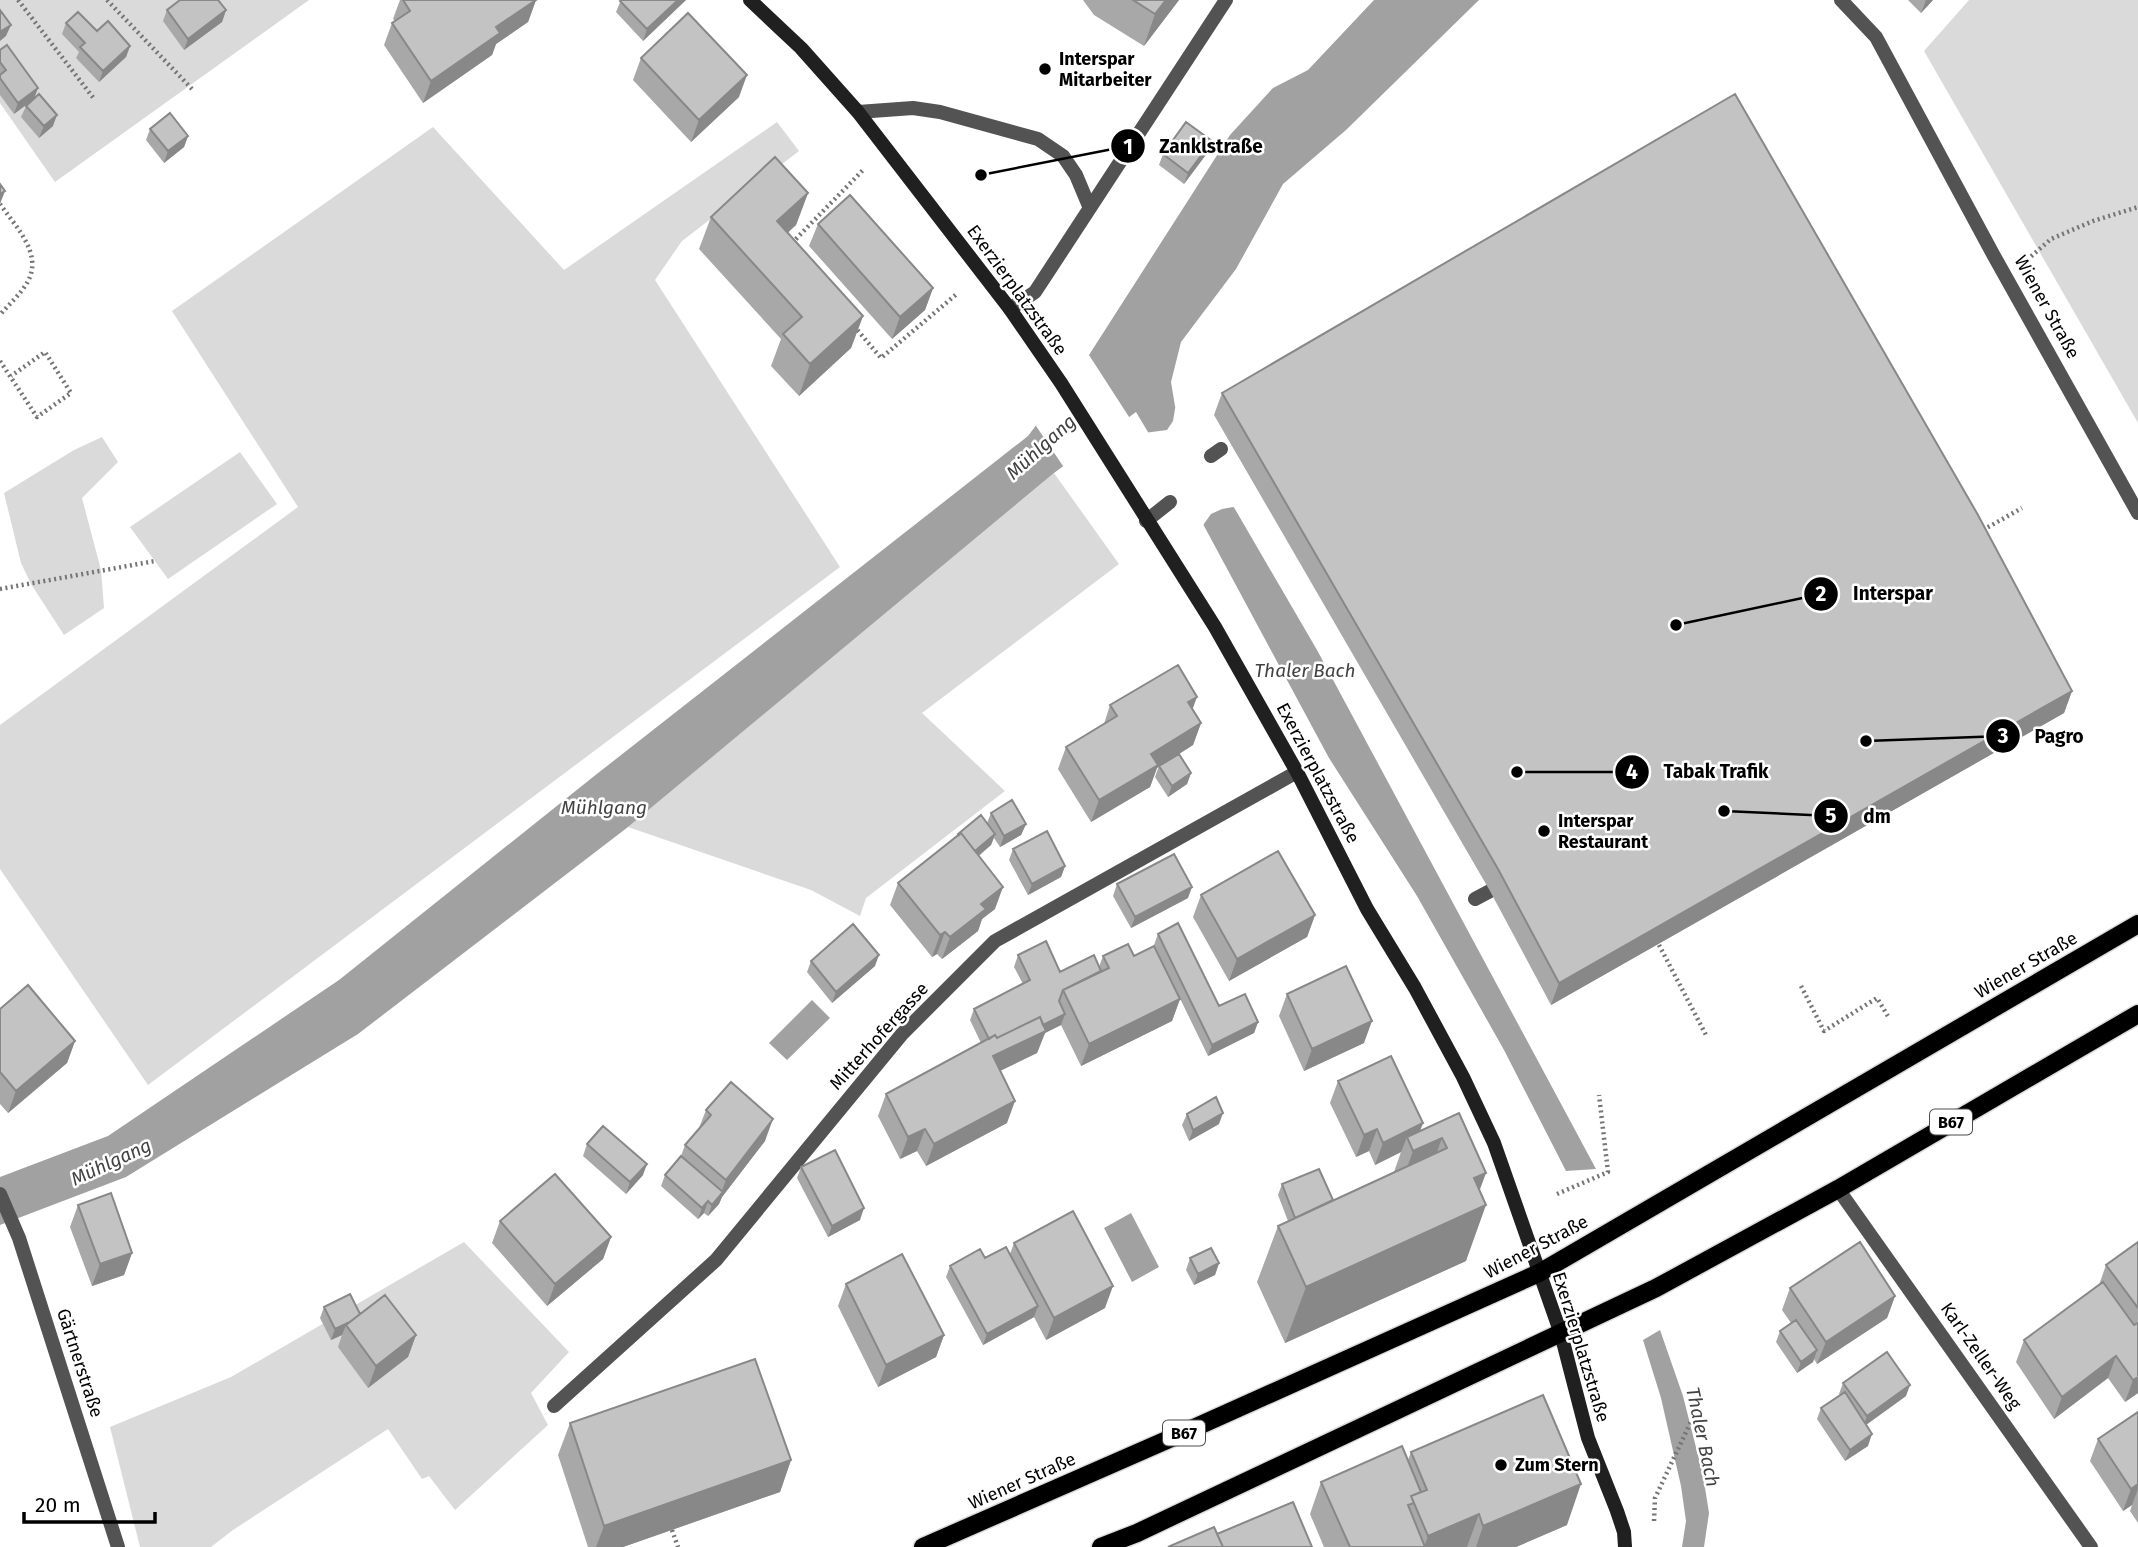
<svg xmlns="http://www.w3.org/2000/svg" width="2138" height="1547" font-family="'Fira Sans',sans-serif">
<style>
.green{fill:#dadada}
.water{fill:#a1a1a1}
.pier{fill:#fff}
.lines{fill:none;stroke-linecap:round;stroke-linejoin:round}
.primary-casing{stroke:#dbdbdb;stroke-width:21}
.path{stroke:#757575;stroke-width:4.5;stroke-dasharray:2 3.5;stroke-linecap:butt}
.lane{stroke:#535353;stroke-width:14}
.street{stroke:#535353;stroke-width:14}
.secondary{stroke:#202020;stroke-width:14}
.primary{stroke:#000;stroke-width:18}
.wall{fill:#a8a8a8}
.shaded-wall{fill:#888}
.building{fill:#c3c3c3;stroke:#888;stroke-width:2}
.poi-dot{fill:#000;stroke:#fff;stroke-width:2.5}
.labels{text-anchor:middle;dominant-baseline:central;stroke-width:5;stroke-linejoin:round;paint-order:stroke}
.shield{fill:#fff;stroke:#4c4c4c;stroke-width:2}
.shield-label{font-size:16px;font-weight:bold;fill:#000}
.poi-label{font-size:18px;font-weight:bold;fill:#000;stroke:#fff;text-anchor:start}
.street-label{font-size:18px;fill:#000;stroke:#fff}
.water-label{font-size:19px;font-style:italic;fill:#424242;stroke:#fff}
.leader{fill:none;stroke:#000;stroke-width:2.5}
.callout-dot{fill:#000;stroke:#fff;stroke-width:2.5}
.mark-label{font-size:21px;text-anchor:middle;font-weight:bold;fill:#fff}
.callout-label{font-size:19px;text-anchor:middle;font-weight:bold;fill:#000;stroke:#fff;stroke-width:5;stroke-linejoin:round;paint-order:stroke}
</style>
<rect width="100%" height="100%" fill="#fff"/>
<path class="green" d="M0,0H309L55,182L0,103Z
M1969,0H2138V423L1924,51Z
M777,122L799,151L682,241L655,280L840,567L148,1085L0,869V725L298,507L172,311L433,127L564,270Z
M102,437L118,462L82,498L101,570L104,608L64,635L31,584L21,563L4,493L74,450Z
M240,452L277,504L168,579L130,527Z
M1054,473L1119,564L922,713L1005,791L866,898L860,916L811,890L628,827Z
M464,1242L569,1352L531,1393L548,1425L455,1510L429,1476L422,1479L388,1429L233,1530L211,1547H140L110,1427L231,1377Z"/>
<path class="water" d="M1374,0H1479L1346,130L1283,184L1236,269L1181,342L1171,382L1175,406L1317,650L1596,1169L1566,1171L1504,1050L1417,896L1329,758L1203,524L1136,412L1054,473L628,827L358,1034L126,1177L0,1225V1177L108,1136L339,980L593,777L1028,436L1089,355L1230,135L1273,88L1308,70Z
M812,1000L830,1018L787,1060L769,1043Z
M1131,1213L1159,1267L1132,1282L1104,1228Z
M1660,1330L1683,1396L1703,1475L1709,1513L1704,1547H1682L1686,1521L1681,1486L1661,1398L1643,1340Z"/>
<path class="pier" d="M1089,355L1131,420L1065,469L1034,423L1073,371Z
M1177,397L1179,405L1239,510L1233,507L1222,509L1211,514L1201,528L1144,433L1167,430L1173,421Z"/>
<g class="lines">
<defs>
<path id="primary" d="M923,1547L1176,1436L1539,1273L2138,924
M1101,1547L1137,1533L1656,1288L1838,1189L2138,1014"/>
</defs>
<use href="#primary" class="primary-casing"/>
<path class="path" d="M18,0L95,100
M107,0L192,89
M0,204C15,226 43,253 28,281C22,293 9,304 0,315
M792,243L864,169
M2027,260L2051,239L2093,221L2138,207
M854,326L881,358L958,293
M0,361L37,417L71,393L45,352L11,376
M1983,530L2022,508
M0,589L155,561
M1659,945L1707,1037
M1801,986L1824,1031L1877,998L1889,1018
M1557,1194L1608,1172L1599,1095
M1654,1521L1655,1498L1694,1415
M672,1530L678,1547"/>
<path class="lane" d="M858,112L913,108L940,112L1038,139L1063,156L1076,175L1089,206
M1211,456L1221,449
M1146,521L1170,502
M1475,899L1490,891"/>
<path class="street" d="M1841,0L1876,37L1994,256L2138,513
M1010,309L1035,292L1226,0
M1838,1189L2091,1547
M0,1194L19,1238L118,1547
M554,1406L716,1260L902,1034L995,941L1297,772"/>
<path class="secondary" d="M750,0L801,48L858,112L1010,309L1061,383L1215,627L1297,772L1367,909L1415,988L1463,1077L1494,1143L1561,1334L1588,1438L1617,1511L1624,1532L1625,1547"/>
<use href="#primary" class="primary"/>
</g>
<path class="wall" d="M400,0H536L528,22L496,44L492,55L423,103L384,45L392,23L395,21L393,19Z
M621,0H686L643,41L616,12Z
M1083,0H1179L1144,46L1094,15Z
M1908,0H1933L1921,13Z
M167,10H226L222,22L184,50L163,21Z
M66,23L97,31L130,46L126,57L99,82L76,58L79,52L62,34Z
M0,50L35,98L53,126L39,138L21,117L27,104L14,114L0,95Z
M641,58L739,97L691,142L633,80Z
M150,129L188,136L184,147L164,163L146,140Z
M1208,152L1184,184L1159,165L1163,154Z
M808,193L796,225L788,232L863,316L851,348L799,396L771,366L781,339L699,249L711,217Z
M818,224L933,288L925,310L892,339L809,246Z
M1222,393L2072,691L2064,713L1551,1005L1490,891L1214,415Z
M1110,705L1192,709L1201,723L1193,745L1179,754L1191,773L1187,784L1168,797L1155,777L1159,766L1157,768L1150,787L1091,822L1058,769L1066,747L1104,724Z
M991,813L1026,824L1021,835L1000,847L994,838L991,845L979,856L995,909L982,919L978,931L942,959L937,954L932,957L890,905L898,883L957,837L958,834L987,823Z
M1013,849L1065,866L1061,877L1028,895L1009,860Z
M1117,884L1188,898L1131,928L1113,896Z
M1201,895L1315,915L1307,937L1229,981L1193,917Z
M1158,934L1219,1006L1258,1022L1254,1033L1208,1056L1154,945Z
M1018,955L1060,972L1099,967L1103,956H1134L1180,999L1172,1021L1081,1066L1061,1025L1045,1033L1037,1053L1000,1071L1007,1123L926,1166L917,1151L900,1159L878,1116L886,1094L981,1043L970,1020L974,1009L1023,984L1014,967Z
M811,961L875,966L832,1003L807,972Z
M1287,994L1364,1043L1304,1071L1279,1016Z
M0,1009L75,1041L67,1063L8,1113L0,1104Z
M1338,1081L1420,1131L1459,1113L1479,1191L1466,1261L1285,1343L1257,1282L1278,1226L1288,1221L1278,1195L1282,1184L1333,1200L1394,1172L1401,1152L1375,1165L1369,1151L1356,1157L1330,1103Z
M706,1110L765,1141L722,1197L719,1204L708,1216L704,1213L698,1219L661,1186L665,1175L681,1156L685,1145L699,1128Z
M1187,1114L1219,1124L1189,1141L1182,1125Z
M587,1144L643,1175L626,1194L583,1156Z
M801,1167L860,1220L828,1237L797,1178Z
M78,1205L132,1253L124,1275L92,1286L70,1227Z
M500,1221L611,1237L603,1259L547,1306L492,1243Z
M2138,1242V1393L2125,1402L2108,1378L2054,1419L2016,1362L2024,1340L2099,1285L2106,1265Z
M1014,1243L1105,1308L1046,1340L1034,1317L983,1345L946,1277L950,1266L1010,1254Z
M1190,1258L1219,1263L1215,1275L1194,1285L1186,1270Z
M846,1284L944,1335L936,1357L878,1387L838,1306Z
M1790,1288L1895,1296L1887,1318L1817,1364L1814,1359L1813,1362L1797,1373L1776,1342L1780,1331L1791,1323L1782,1310Z
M324,1307L360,1314L416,1335L408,1357L368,1388L338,1347L342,1335L331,1340L320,1318Z
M1843,1383L1906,1396L1866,1425L1868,1446L1845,1461L1817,1419L1821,1408L1840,1395L1839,1394Z
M2138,1412V1523L2130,1511L2132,1505L2123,1511L2090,1461L2098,1439Z
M570,1423L791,1460L780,1492L623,1547H588L558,1455Z
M1411,1452L1567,1525L1516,1547H1324L1310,1514L1321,1482L1408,1460Z"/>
<path class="shaded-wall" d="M536,0L528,22L496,44L492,55L423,103L431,81L496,27Z
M678,0H686L643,41L647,29Z
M1166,0H1179L1144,46L1155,14Z
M1926,0H1933L1921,13Z
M226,10L222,22L184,50L188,39Z
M11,25L6,36L0,41V32Z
M130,46L126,57L99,82L103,71Z
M747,75L739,97L691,142L699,120Z
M38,88L34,99L14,114L18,103Z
M57,115L53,126L39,138L44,126Z
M188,136L184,147L164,163L168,151Z
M1212,141L1208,152L1184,184L1188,173Z
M5,191L0,204V194Z
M808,193L796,225L766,253L777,221Z
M933,288L925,310L892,339L900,317Z
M863,316L851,348L799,396L810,364Z
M2072,691L2064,713L1551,1005L1559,983Z
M1197,697L1189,719L1188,702Z
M1201,723L1193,745L1157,768L1150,787L1091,822L1099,800L1151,754Z
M1191,773L1187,784L1168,797L1172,786Z
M1026,824L1021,835L1000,847L1004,836Z
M995,834L991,845L969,863L973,852Z
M1065,866L1061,877L1028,895L1032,884Z
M1003,887L995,909L982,919L978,931L942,959L950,937L981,904Z
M1192,887L1188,898L1131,928L1135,917Z
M1315,915L1307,937L1229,981L1237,959Z
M945,932L937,954L932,957L940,935Z
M879,955L875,966L832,1003L836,992Z
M1180,999L1172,1021L1081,1066L1089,1044Z
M1065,1014L1061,1025L1045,1033L1037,1053L985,1078L993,1049Z
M1372,1021L1364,1043L1304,1071L1312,1049Z
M1258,1022L1254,1033L1208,1056L1212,1045Z
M75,1041L67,1063L8,1113L16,1091Z
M1015,1101L1007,1123L926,1166L934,1144Z
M1223,1113L1219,1124L1189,1141L1193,1130Z
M773,1119L765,1141L722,1197L719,1204L708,1216L712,1205L720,1196L726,1180Z
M1423,1123L1415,1145L1407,1137L1401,1152L1375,1165L1383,1143Z
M925,1129L917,1151L900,1159L908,1137Z
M1377,1129L1369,1151L1356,1157L1364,1135Z
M1442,1138L1422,1194L1393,1207L1413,1151Z
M647,1164L643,1175L626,1194L630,1182Z
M1486,1173L1472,1211L1486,1205L1466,1261L1285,1343L1306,1287L1474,1178Z
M708,1201L704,1213L698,1219L702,1208Z
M864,1208L860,1220L828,1237L832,1226Z
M611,1237L603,1259L547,1306L555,1284Z
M132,1253L124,1275L92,1286L100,1264Z
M1219,1263L1215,1275L1194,1285L1198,1274Z
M1113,1286L1105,1308L1046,1340L1054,1318Z
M1895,1296L1887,1318L1817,1364L1826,1342Z
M1038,1306L1034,1317L983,1345L987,1334Z
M361,1317L346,1325L342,1335L331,1340L335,1329Z
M416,1335L408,1357L368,1388L376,1366Z
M944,1335L936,1357L878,1387L886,1365Z
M1817,1350L1813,1362L1797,1373L1801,1362Z
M2116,1356L2108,1378L2054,1419L2062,1397Z
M2138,1377V1393L2125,1402L2133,1380Z
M1910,1385L1906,1396L1863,1427L1867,1416Z
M1872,1434L1868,1446L1845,1461L1850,1450Z
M791,1460L780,1492L623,1547H596L604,1526Z
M1581,1484L1567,1525L1516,1547H1476L1483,1526Z
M2138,1484V1489L2132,1505L2123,1511L2131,1489Z
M1479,1514L1467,1547H1424L1428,1536Z"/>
<path class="building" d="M180,0H218L226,10L188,39L167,10Z
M403,0H536L496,27L500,33L431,81L392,23L410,11Z
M621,0H678L647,29L620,1Z
M1133,0H1166L1155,14Z
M0,10L11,25L0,32Z
M78,12L97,31L108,21L130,46L103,71L80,47L85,43L66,23Z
M688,13L747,75L699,120L641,58Z
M7,45L38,88L18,103L0,78V75L6,70L0,62V50Z
M39,94L57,115L44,126L26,106Z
M1735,94L1978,515L2072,691L1559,983L1498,869L1222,393Z
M170,113L188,136L168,151L150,129Z
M1186,122L1212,141L1188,173L1163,154Z
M775,157L808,193L777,221L863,316L810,364L783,334L802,317L711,217Z
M0,184L5,191L0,194Z
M850,195L933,288L900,317L818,224Z
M1178,665L1197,697L1188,702L1201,723L1151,754L1158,765L1099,800L1066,747L1117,716L1110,705Z
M1179,754L1191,773L1172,786L1159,766Z
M1012,800L1026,824L1004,836L991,813Z
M981,815L995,834L975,851L961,833L959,835L958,834Z
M1047,831L1065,866L1032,884L1013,849Z
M961,833L1003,887L981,904L986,909L950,937L945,932L940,935L898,883Z
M1278,851L1315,915L1237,959L1201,895Z
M1174,854L1192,887L1135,917L1117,884Z
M1178,923L1219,1006L1245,994L1258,1022L1212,1045L1158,934Z
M853,924L879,955L836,992L811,961Z
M1046,941L1060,972L1094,955L1101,971L1063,990L1059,1001L1065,1014L1043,1025L1040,1017L997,1038L995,1035L989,1039L974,1009L1030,980L1018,955Z
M1128,944L1134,956L1154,946L1180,999L1089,1044L1063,990L1109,968L1103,956Z
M1346,966L1372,1021L1312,1049L1287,994Z
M28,985L75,1041L16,1091L0,1072V1009Z
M1040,1017L1046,1031L993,1056L1015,1101L934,1144L925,1129L908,1137L886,1094L995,1035L997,1038Z
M1391,1056L1423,1123L1383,1143L1377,1129L1364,1135L1338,1081Z
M731,1082L773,1119L726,1180L685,1145L711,1115L706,1110Z
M1216,1097L1223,1113L1193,1130L1187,1114Z
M1459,1113L1486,1173L1474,1178L1486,1205L1306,1287L1278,1226L1447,1148L1442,1138L1413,1151L1407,1137Z
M603,1126L647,1164L630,1182L587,1144Z
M835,1150L864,1208L832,1226L801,1167Z
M681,1156L723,1192L712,1205L708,1201L702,1208L665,1175Z
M1319,1169L1333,1200L1295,1218L1282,1184Z
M555,1174L611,1237L555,1284L500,1221Z
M111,1193L132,1253L100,1264L78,1205Z
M1073,1211L1113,1286L1054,1318L1014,1243Z
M1860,1242L1895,1296L1826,1342L1790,1288Z
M2138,1242V1308L2106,1265Z
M1006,1247L1038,1306L987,1334L950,1266L980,1249L985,1258Z
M1211,1248L1219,1263L1198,1274L1190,1258Z
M902,1254L944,1335L886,1365L846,1284Z
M2103,1282L2134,1325L2138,1323V1377L2133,1380L2116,1356L2062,1397L2024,1340Z
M350,1294L360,1314L350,1322L335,1329L324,1307Z
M385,1295L416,1335L376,1366L346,1325Z
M1796,1320L1817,1350L1801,1362L1780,1331Z
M1887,1352L1910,1385L1867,1416L1843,1383Z
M755,1359L791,1460L604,1526L570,1423Z
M1845,1392L1872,1434L1850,1450L1821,1408Z
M1543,1395L1581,1484L1483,1526L1479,1514L1428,1536L1411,1496L1427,1490L1411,1452Z
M2138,1412V1484L2131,1489L2098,1439Z
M1402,1446L1421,1492L1411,1496L1414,1503L1408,1505L1425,1547H1350L1321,1482Z
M1293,1502L1312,1547H1223L1217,1534Z
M1214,1527L1223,1547H1168Z"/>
<g class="poi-dot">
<circle cx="1045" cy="69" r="7"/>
<circle cx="1544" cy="831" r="7"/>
<circle cx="1501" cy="1465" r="7"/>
</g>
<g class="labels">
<g class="shield">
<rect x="1930" y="1109.5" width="42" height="25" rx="5"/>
<rect x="1163" y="1420.5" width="42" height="25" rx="5"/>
</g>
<g class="shield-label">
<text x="1951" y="1122">B67</text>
<text x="1184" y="1433">B67</text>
</g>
<g class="poi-label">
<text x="1059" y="59">Interspar<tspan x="1059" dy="21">Mitarbeiter</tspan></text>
<text x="1558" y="821">Interspar<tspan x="1558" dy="21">Restaurant</tspan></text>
<text x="1515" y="1465">Zum Stern</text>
</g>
<g class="street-label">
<text transform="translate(1017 290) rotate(54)">Exerzierplatzstraße</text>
<text transform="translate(2047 307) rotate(61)">Wiener Straße</text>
<text transform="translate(1318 773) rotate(62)">Exerzierplatzstraße</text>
<text transform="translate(2026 965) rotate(-30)">Wiener Straße</text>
<text transform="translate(879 1036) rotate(-48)">Mitterhofergasse</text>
<text transform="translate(1536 1247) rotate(-28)">Wiener Straße</text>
<text transform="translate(1581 1347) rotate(73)">Exerzierplatzstraße</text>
<text transform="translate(1981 1356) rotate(55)">Karl-Zeller-Weg</text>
<text transform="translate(80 1363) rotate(72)">Gärtnerstraße</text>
<text transform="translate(1022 1481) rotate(-24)">Wiener Straße</text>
</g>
<g class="water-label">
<text transform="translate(1041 447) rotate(-42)">Mühlgang</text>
<text x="1305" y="670">Thaler Bach</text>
<text x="604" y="807">Mühlgang</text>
<text transform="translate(111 1162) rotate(-25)">Mühlgang</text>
<text transform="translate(1703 1437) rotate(78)">Thaler Bach</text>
</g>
</g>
<path class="leader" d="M981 175L1128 146M1676 625L1821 594M1866 741L2003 736M1517 772L1632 772M1724 811L1831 816"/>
<g class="callout-dot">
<circle cx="981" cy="175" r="7"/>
<circle cx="1676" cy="625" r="7"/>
<circle cx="1866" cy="741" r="7"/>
<circle cx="1517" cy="772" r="7"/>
<circle cx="1724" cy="811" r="7"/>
<circle cx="1128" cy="146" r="18"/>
<circle cx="1821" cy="594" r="18"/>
<circle cx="2003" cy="736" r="18"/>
<circle cx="1632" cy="772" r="18"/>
<circle cx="1831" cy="816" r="18"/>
</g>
<g class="mark-label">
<text x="1128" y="154">1</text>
<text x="1821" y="601">2</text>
<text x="2003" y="743">3</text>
<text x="1632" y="779">4</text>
<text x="1831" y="823">5</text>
</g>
<g class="callout-label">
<text x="1211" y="153">Zanklstraße</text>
<text x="1893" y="600">Interspar</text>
<text x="2059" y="743">Pagro</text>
<text x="1716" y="778">Tabak Trafik</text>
<text x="1877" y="823">dm</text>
</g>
<path d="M24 1512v10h131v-10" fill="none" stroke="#000000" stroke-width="3.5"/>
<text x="35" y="1512" font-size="21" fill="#000000" stroke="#ffffff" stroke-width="5" paint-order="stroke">20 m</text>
</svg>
